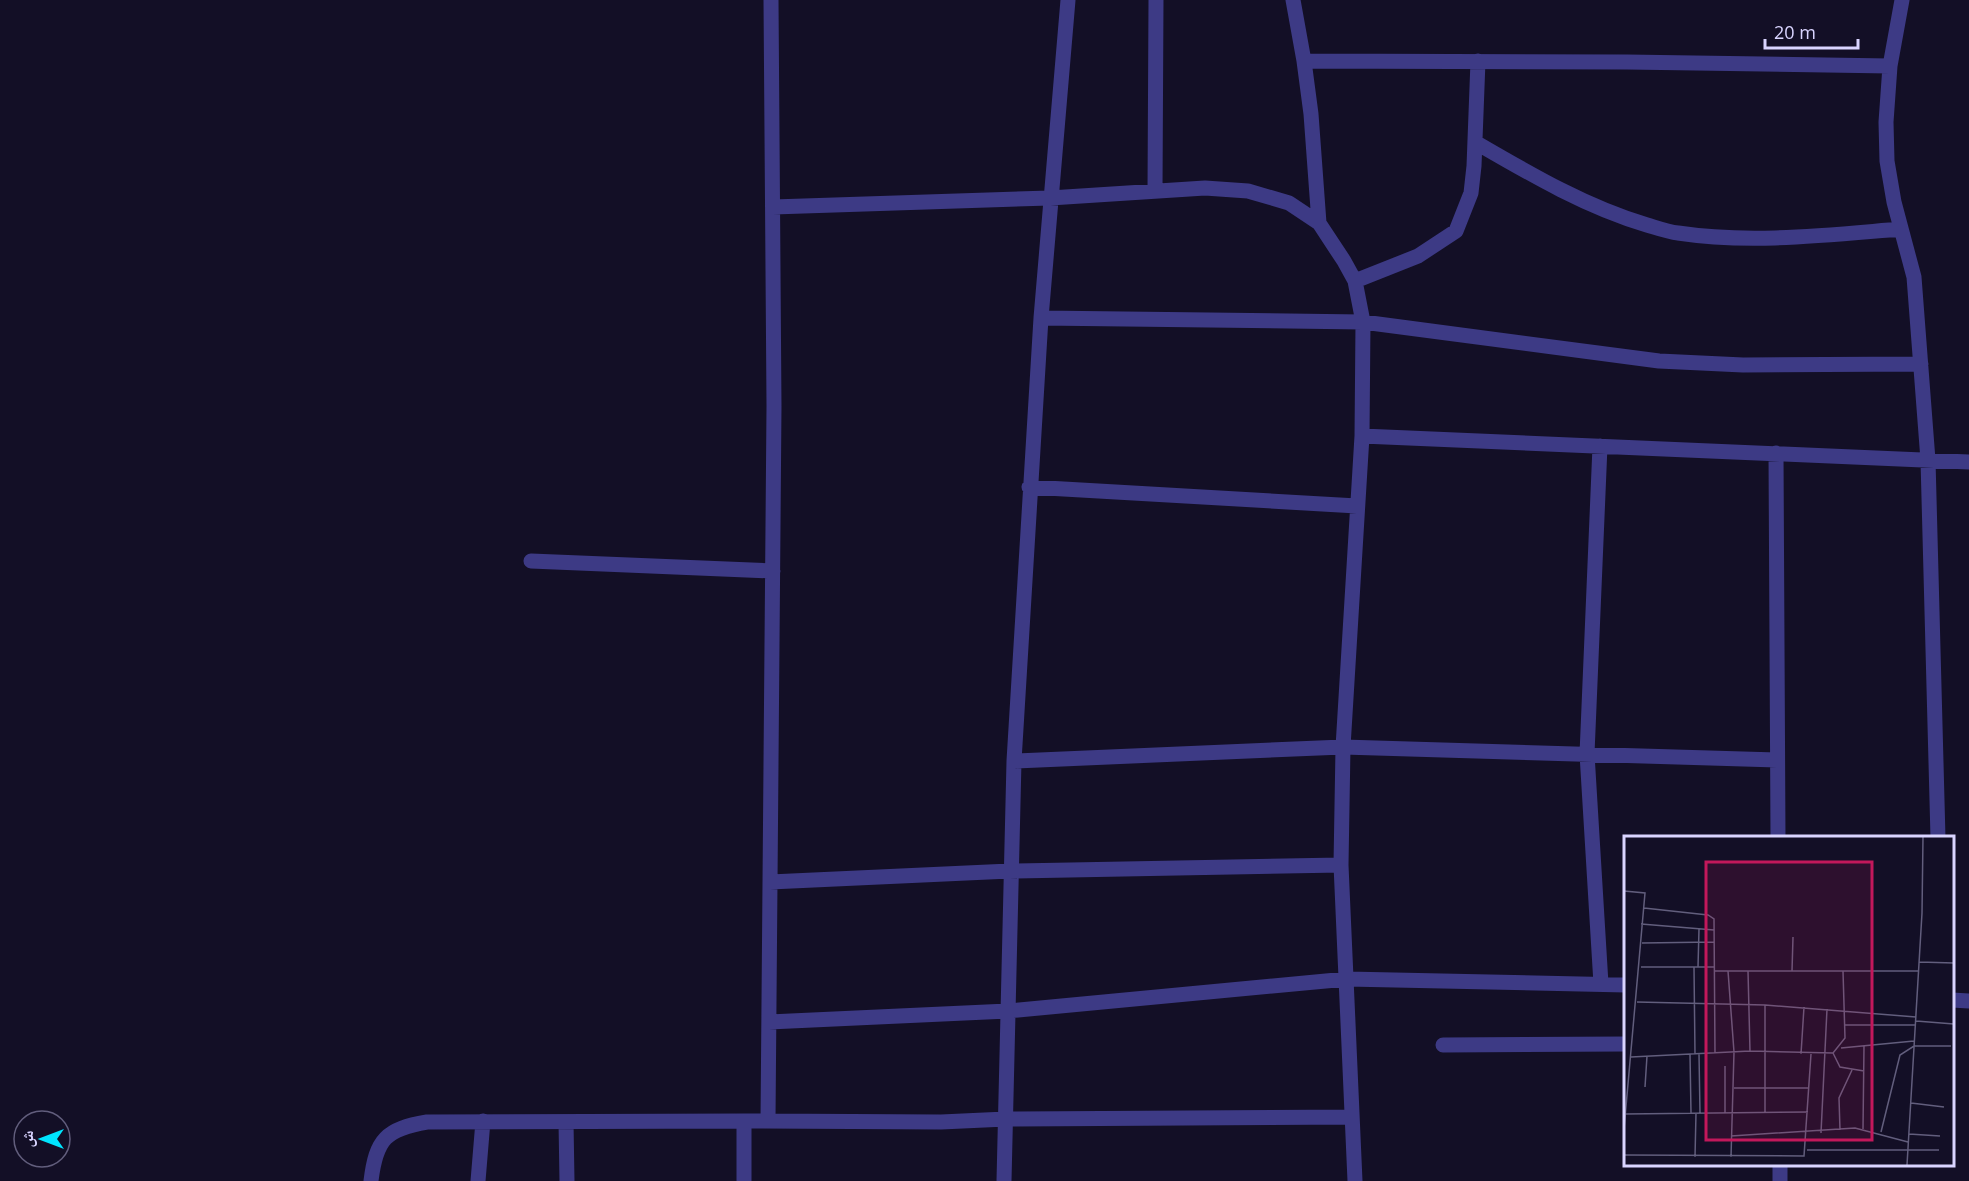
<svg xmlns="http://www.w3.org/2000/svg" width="1969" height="1181" font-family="'Open Sans','Noto Naskh Arabic',sans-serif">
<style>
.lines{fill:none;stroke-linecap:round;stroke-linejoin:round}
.street{stroke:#3d3a85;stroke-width:15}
.inset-road{fill:none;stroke:#625e7d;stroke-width:1.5}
.view{fill:#c2185b;fill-opacity:0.15;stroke:#c2185b;stroke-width:3}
.inset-edge{fill:none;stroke:#d9d4ff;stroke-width:3}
</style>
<rect width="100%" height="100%" fill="#130f26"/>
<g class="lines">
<path class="street" d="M1293,0L1304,61L1311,114L1319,223
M1902,0L1890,66L1886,122L1887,161L1894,202L1914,277L1928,460L1938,838
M1304,61L1627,62L1890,66
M1475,142C1530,174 1586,207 1647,225C1657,228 1668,232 1678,233C1751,244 1827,235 1901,229
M1155,191L1156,0
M773,207L1050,198L1205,188L1248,191L1289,203L1319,223L1344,261L1355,281L1363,322L1362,436L1343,747L1341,865L1355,1181
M1355,281L1418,256L1456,231L1471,193L1474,166L1478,61
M1041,318L1363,322L1659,361L1743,365L1921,364
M1362,436L1969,462
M1600,446L1587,754L1601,984
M1776,453L1778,838
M1029,487L1357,506
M531,561L773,571
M1014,761L1343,747L1777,760
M770,882L1010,871L1341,865
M1952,1000L1969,1001
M769,1022L1008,1011L1347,979L1626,985
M1443,1045L1626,1044
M744,1121V1181
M768,1121L774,406L771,0
M566,1122L567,1181
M1780,1164V1181
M371,1181C376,1139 386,1129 427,1122L744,1121L941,1122L1006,1119L1352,1117
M478,1181L483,1121
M1004,1181L1014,761L1041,318L1068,0"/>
</g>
<g transform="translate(1624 836)">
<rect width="330" height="330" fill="#130f26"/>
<path class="inset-road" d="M0,55L21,57L0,293M20,72L84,79L90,83L91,217M17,88L90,94M18,107L90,106M295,126L330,127M17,131H90M70,131L71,218M74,131L75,93M90,135H294M104,135L110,216L107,321M124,135L126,215M168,135L169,101M13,166L141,169L292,181M141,169V277M292,185L330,188M221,189H291M217,212L290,205M209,217L216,231L240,235M66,218L67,277M75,218L76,277M177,218L180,171M7,221L126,215L209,217L221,202L219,135M101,230V277M21,251L23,220M110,252H185M287,267L320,271M1,278L184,276M239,293L240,210M216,294L215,262L228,234M257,296L276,219L290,210H327M197,297L203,173M285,298L316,300M107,300L231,292L284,306M183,314H315M0,319L180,320L187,218M71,321L72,277M283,329L298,77L299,1"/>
<path class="view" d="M82,26H248V304H82Z"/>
<rect width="330" height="330" class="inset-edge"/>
</g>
<g transform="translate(42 1139) rotate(270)"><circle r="28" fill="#130f26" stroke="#625e7d" stroke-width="1.5"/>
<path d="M0-4.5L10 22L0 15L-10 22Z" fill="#00e5ff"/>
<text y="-9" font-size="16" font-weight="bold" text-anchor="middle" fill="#d9d4ff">ش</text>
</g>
<path d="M1765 39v9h93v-9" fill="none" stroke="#d9d4ff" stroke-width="3"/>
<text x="1774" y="39" font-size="18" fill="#d9d4ff" stroke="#130f26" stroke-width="4.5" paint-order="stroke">20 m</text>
</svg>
